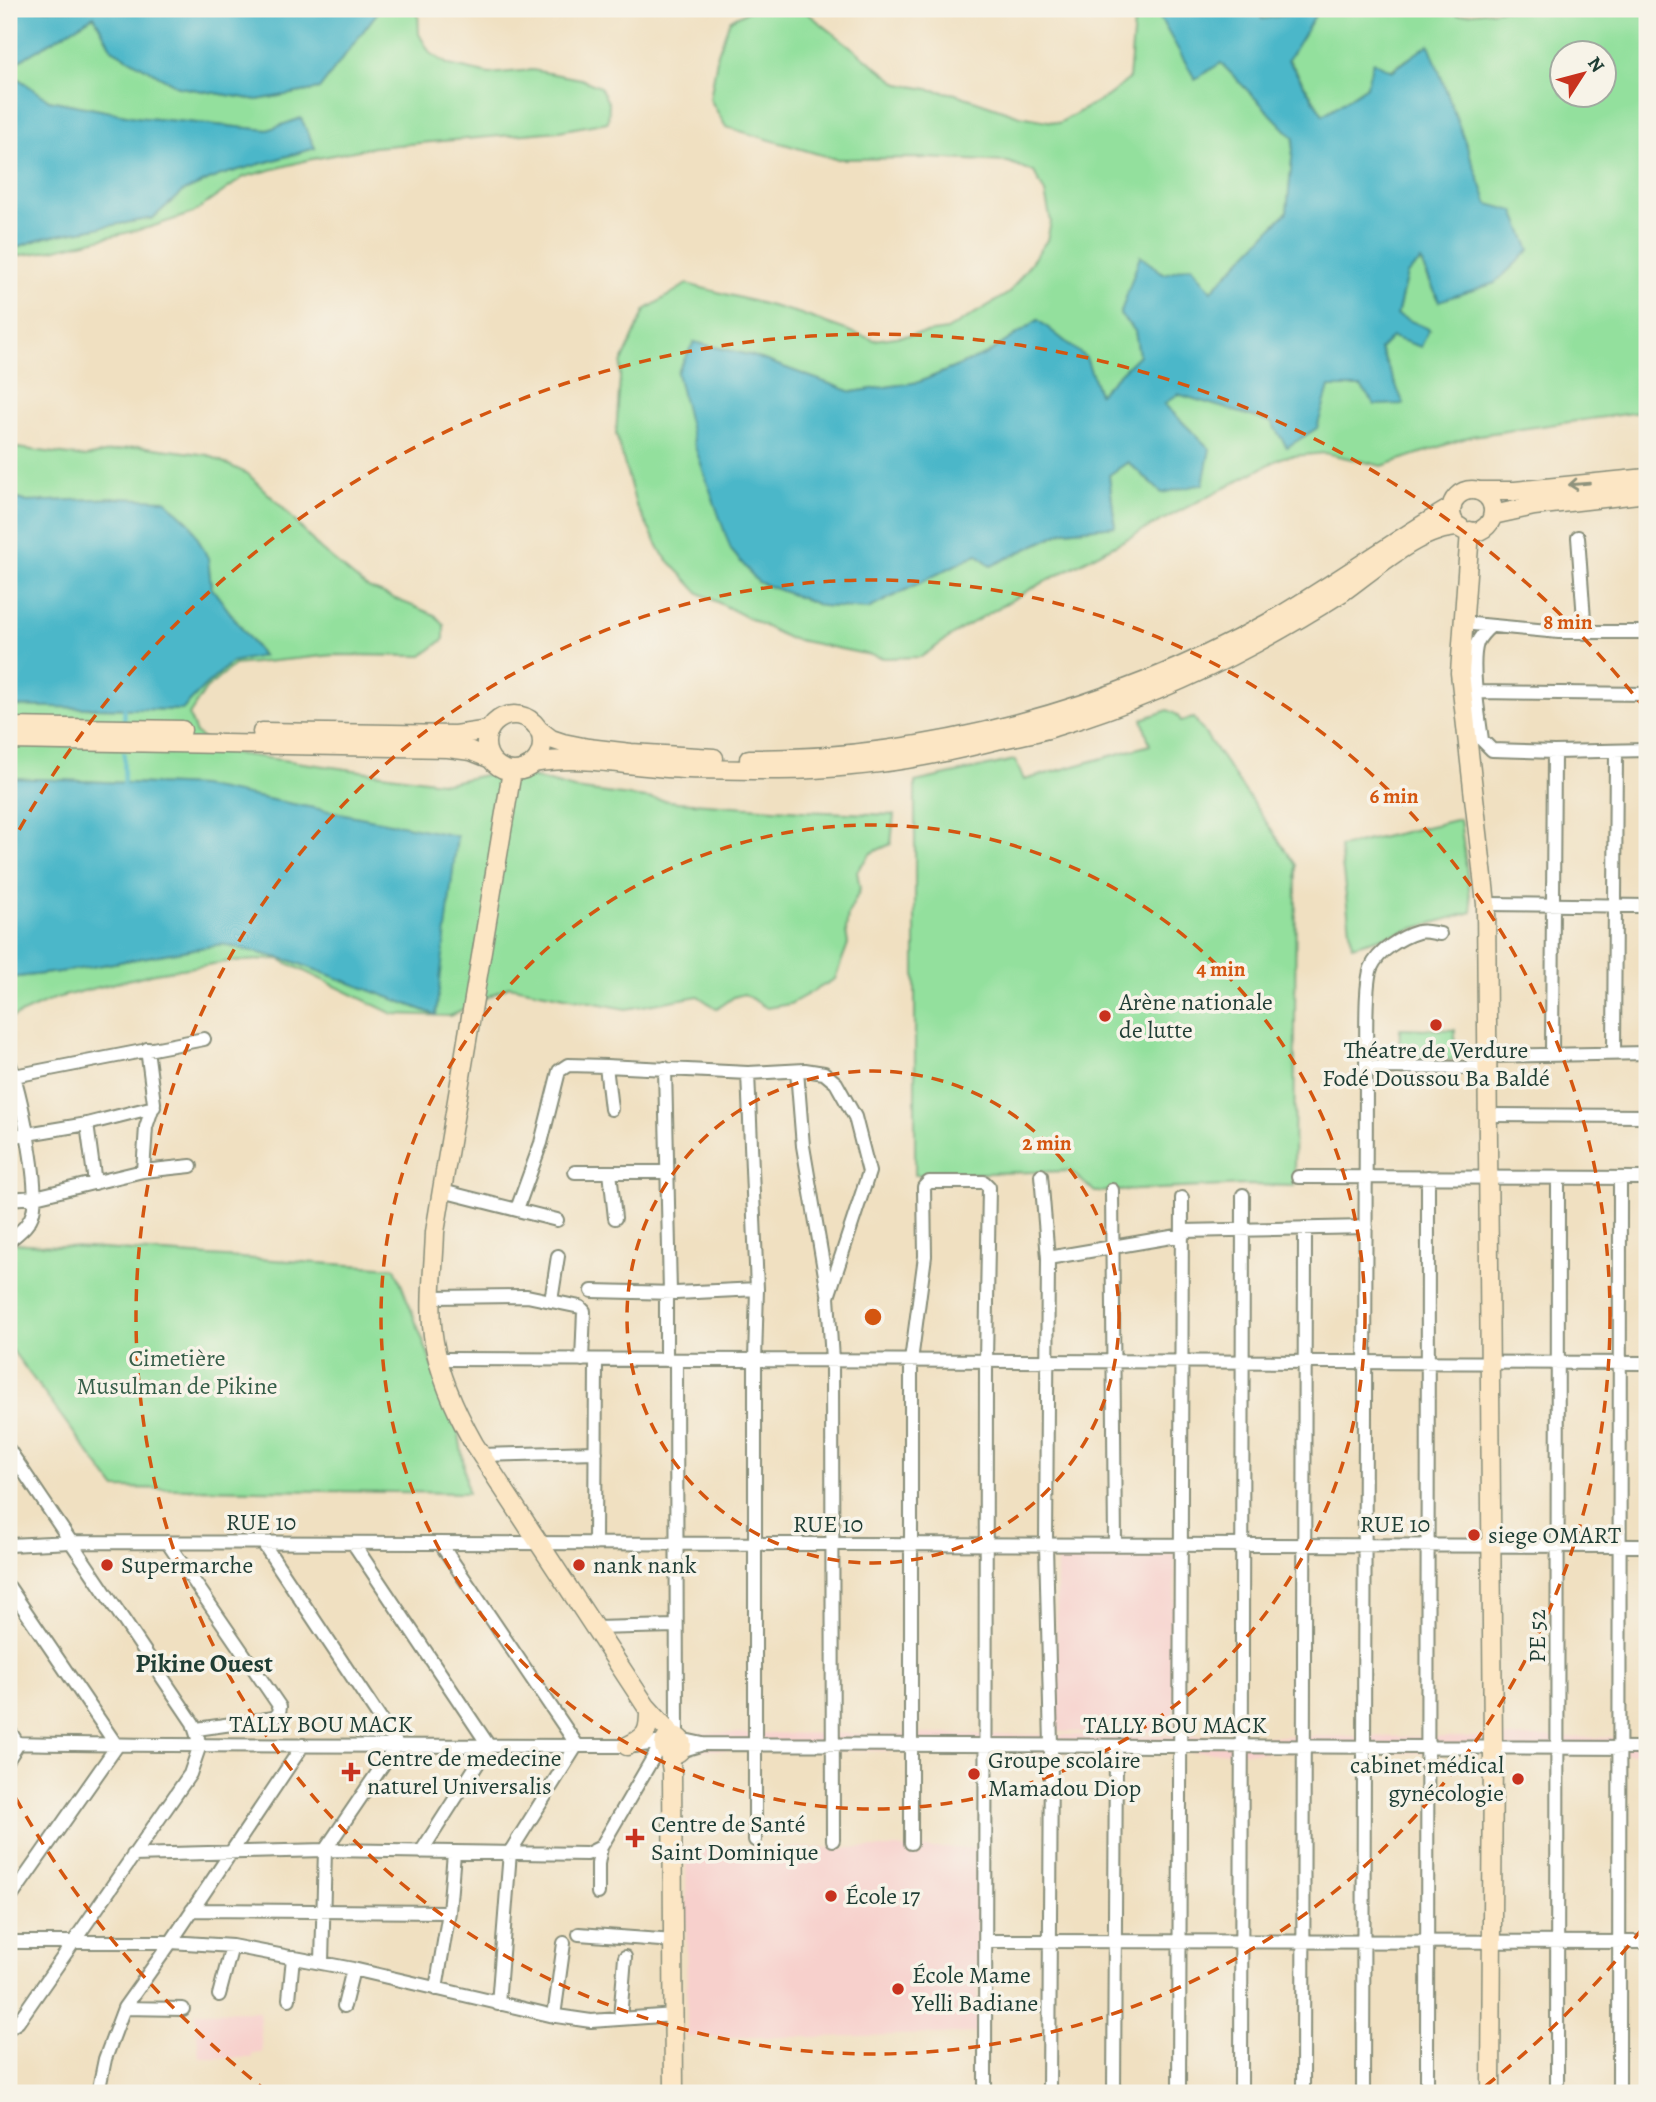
<svg xmlns="http://www.w3.org/2000/svg" width="1656" height="2102" font-family="Alegreya,serif">
<style>
.built{fill:#f7d0cc}
.green{fill:#93e09d;stroke:#598e68;stroke-width:2;fill-rule:evenodd}
.water{fill:#4cb7c9;stroke:#367a7e;stroke-width:2}
.lines{fill:none;stroke-linecap:round;stroke-linejoin:round}
.stream{stroke:#4cb7c9;stroke-width:3.5}
.street-casing{stroke:#888e7a;stroke-width:16}
.secondary-casing{stroke:#888e7a;stroke-width:21}
.street{stroke:#fff;stroke-width:12}
.secondary{stroke:#fce6c4;stroke-width:18}
.oneway{stroke:#8e927c}
.ring{fill:none;stroke:#d45610;stroke-width:3.5;stroke-dasharray:12 9}
.poi-dot{fill:#c8321e;stroke:#f7f3e8;stroke-width:2.5}
.labels{text-anchor:middle;dominant-baseline:central;stroke-width:7;stroke-linejoin:round;paint-order:stroke}
.poi-label{font-size:24px;fill:#1f3d34;stroke:#f7f3e8;text-anchor:start}
.park-label{font-size:24px;fill:#365e49;stroke:#f7f3e8}
.street-label{font-size:24px;fill:#1f3d34;stroke:#f7f3e8}
.neighbourhood-label{font-size:26px;font-weight:bold;fill:#1f3d34;stroke:#f7f3e8}
.centre{fill:#d45610;stroke:#f7f3e8;stroke-width:3.5}
.ring-label{font-size:21px;text-anchor:middle;font-weight:bold;fill:#d45610;stroke:#f7f3e8;stroke-width:7;stroke-linejoin:round;paint-order:stroke}
</style>
<rect width="100%" height="100%" fill="#f7f3e8"/>
<filter id="ink" filterUnits="userSpaceOnUse"><feTurbulence type="fractalNoise" baseFrequency=".0143" numOctaves="2"/><feDisplacementMap in="SourceGraphic" scale="14" xChannelSelector="R" yChannelSelector="G"/><feConvolveMatrix kernelMatrix="1 2 1 2 8 2 1 2 1" color-interpolation-filters="sRGB"/></filter>
<filter id="wash" filterUnits="userSpaceOnUse"><feTurbulence type="fractalNoise" baseFrequency=".00686" numOctaves="4" result="noise"/><feDisplacementMap in="SourceGraphic" scale="28" xChannelSelector="R" yChannelSelector="G"/><feGaussianBlur stdDeviation="1.57" result="paint"/><feColorMatrix in="noise" values="0 0 0 0 0 0 0 0 0 0 0 0 0 0 0 0 0 1.4 0 .05"/><feComposite in="paint" operator="in"/></filter>
<g filter="url(#wash)">
<rect width="100%" height="100%" fill="#f0e0c1"/>
<path class="built" d="M1057,1550L1175,1553L1174,1732H1056Z
M694,1733L1647,1738V1754L696,1750Z
M686,1848H976L978,2033L819,2037H687Z
M259,2011L262,2053H252V2058H199L195,2012Z"/>
<path class="green" d="M380,9H418L419,34L430,53L449,65L489,74L532,70L581,79L600,87L609,104L608,122L559,131L374,147L308,160L244,177L193,213L151,227L43,252L9,257V250L46,237L153,218L182,192L218,176L315,148L301,119L268,130L136,117L49,100L9,72V67L94,16L112,49L179,87L257,100L319,89Z
M752,9H802L899,84L956,94L1020,116L1059,123L1108,96L1129,79L1134,23L1137,9H1155L1195,78L1221,63L1294,138L1287,212L1211,291L1164,274L1140,256L1135,331L1139,355L1099,394L1086,358L1038,320L987,354L919,382L852,392L753,356L694,342L731,550L758,582L822,606L868,609L977,554L991,566L1065,531L1115,526L1109,475L1128,462L1162,493L1210,449L1163,403L1178,394L1271,422L1316,428L1329,387H1361L1403,404L1380,348L1392,337L1429,330L1397,315L1407,274L1420,261L1439,301L1488,205L1429,45L1323,115L1258,9H1453L1458,15L1504,9H1647V411L1472,436L1382,466L1325,453L1283,457L1031,589L960,630L921,657L884,658L788,638L699,593L663,555L636,505L616,434L621,364L645,310L687,284L798,313L874,340L947,330L1009,293L1047,240L1051,222L1045,193L1034,172L1008,162L925,158L835,159L726,127L710,99L718,53L730,20ZM1562,52H1604V94H1562Z
M139,446L208,455L248,474L284,509L320,549L366,587L435,615L444,625V639L422,656L334,655L234,665L206,689L189,715L196,733L217,751L447,783L507,770L574,789L678,802L803,811L894,815L891,844L871,853L857,871L860,890L848,914L846,931L848,944L835,979L790,1004L767,1008L744,994L734,997L717,1009L698,996L626,1009L509,986L450,1016L393,1014L279,959L226,962L155,973L56,998L9,1019V978L68,971L222,944L292,961L436,1015L201,786L9,778V706L182,710L204,687L232,662L262,655L211,587L208,558L119,498L27,502L9,496V447L85,457Z
M1168,710L1177,715L1181,721L1194,718L1296,865L1294,1186L1246,1185L1095,1192L1070,1171L915,1175V782L1015,760L1024,780L1150,745L1142,719Z
M1460,819L1472,912L1352,946L1340,847Z
M1400,1028L1455,1030L1454,1060L1399,1058Z
M11,1243L395,1268L459,1434L468,1493L115,1488L9,1346V1246Z"/>
<path class="water" d="M9,9H380L319,89L257,100L179,87L112,49L94,16L9,67Z
M1155,9H1258L1262,19L1319,9L1288,60L1323,115L1366,87L1373,62L1392,71L1429,44L1488,204L1514,211L1530,250L1495,283L1439,301L1421,261L1407,274L1397,315L1429,329L1421,347L1392,337L1380,349L1404,404L1375,405L1361,387H1329L1317,428L1287,447L1271,422L1178,394L1164,404L1210,449L1203,484L1162,493L1128,462L1109,475L1115,526L1064,531L991,566L977,554L868,609L822,606L758,582L731,550L694,444L677,373L694,342L753,356L852,392L919,382L987,354L1038,320L1086,358L1099,394L1139,355L1135,331L1120,315L1140,256L1164,274L1192,266L1211,291L1287,212L1294,138L1221,63L1195,79Z
M9,72L49,100L136,117L268,130L301,118L315,148L218,176L182,192L153,218L46,237L9,250Z
M9,496L27,502L119,498L165,500L190,523L208,558L211,587L262,656L232,662L204,687L182,710L9,706Z
M9,778L201,786L457,836L436,1015L292,961L222,944L68,971L9,978Z"/>
<g class="lines">
<path class="stream" d="M124,709V720
M124,753V783"/>
</g>
</g>
<g filter="url(#ink)">
<g class="lines">
<defs>
<path id="street" d="M1578,537L1585,633
M1462,623L1559,632H1647
M1491,626C1485,631 1480,636 1477,643C1470,664 1479,717 1482,740L1492,750L1554,752L1647,750
M1477,692L1647,694
M1486,904L1647,906
M1614,1053L1616,751
M1552,1054L1554,752
M1487,1056L1647,1053
M9,1062C20,1090 40,1185 33,1212C30,1225 18,1233 9,1241
M606,1066L748,1073L805,1070L824,1073L836,1083L855,1117L869,1172L828,1297L832,1360L833,1840
M1366,1067L1487,1068
M665,1068L670,1293
M797,1071L803,1146L828,1293
M748,1073L757,1289L755,1360V1840
M9,1077L204,1039
M1488,1115L1647,1116
M87,1124L95,1183
M9,1137L87,1124L154,1107
M143,1171L191,1166
M575,1172H667
M610,1172L615,1218
M1041,1175L1048,1258L1046,1545L1051,1745L1049,2093
M1298,1177L1647,1178
M1112,1190L1115,1545
M442,1191L557,1220
M9,1199L35,1197L143,1171L146,1127L154,1103L147,1049
M517,1209L541,1143L559,1071L568,1065L606,1066L611,1109
M1183,1231L1366,1227
M1048,1258L1183,1235
M592,1291L676,1293L757,1289
M666,1292V1360
M432,1297L527,1296L580,1307L584,1311L582,1360
M551,1301L558,1256
M438,1359L1647,1363
M676,1360L677,1736
M9,1450L193,1723L200,1745L190,1774L18,2022L9,2028
M481,1455L596,1452
M167,1542L280,1707L279,1713L274,1718L197,1729
M263,1543L397,1744L325,1850L322,1962
M353,1543L489,1746L421,1852
M440,1543L577,1745L510,1852L498,2004
M595,1544L596,1360
M9,1545L71,1542L1647,1546
M9,1587L117,1746L9,1900
M594,1628L675,1626
M9,1730L18,1744L9,1758
M680,1739L703,1744L1647,1748
M9,1743C217,1747 426,1745 634,1746L664,1742
M680,1751L700,1745
M911,1843V1361L925,1256L924,1187L929,1182H984L989,1187L986,1361L985,2093
M133,1855L325,1850L587,1854L601,1847L657,1751
M598,1893V1864L601,1847
M192,1910L449,1912
M579,1934L674,1941
M985,1941L1647,1942
M9,1942H171L232,1946L353,1969L550,2015L591,2021L675,2015
M436,1989L449,1912L454,1853
M219,1995L232,1946
M289,1999L293,1957
M344,2006L353,1969
M124,2008L183,2009
M554,2016L564,1943
M620,2019L625,1957
M98,2093L105,2059L124,2008L171,1942L303,1745
M1114,2093L1116,1746
M1179,2093L1182,1198
M1241,2093L1243,1195
M1303,2093L1305,1228
M1363,2093L1366,1067C1367,1044 1364,987 1371,968C1378,951 1401,937 1418,932C1425,930 1433,933 1440,934
M1427,2093L1428,1177
M1557,2093L1558,1178
M1619,2093L1620,1178"/>
<path id="secondary" d="M1451 511a21 21 0 1 1 42 0a21 21 0 1 1-42 0Z
M1480,491H1515L1647,478
M1493,515L1534,506L1647,493
M1470,531L1460,673L1486,904L1493,1747L1491,2093
M486 743a28 28 0 1 1 56 0a28 28 0 1 1-56 0Z
M9,727L182,730
M538,729L551,739L563,743L588,748L631,753L714,758
M262,732L455,735L489,730
M9,740L448,748L471,751L491,759
M749,759C928,759 1111,710 1268,623C1331,587 1389,544 1452,507
M534,763C585,754 636,768 687,769C742,770 797,772 851,766C901,762 949,752 997,740C1016,736 1036,733 1054,727C1123,706 1191,678 1254,644C1284,628 1313,611 1341,593C1374,570 1419,527 1460,527
M512,771L435,1232C434,1268 428,1306 434,1342C440,1377 456,1412 474,1444L646,1706L673,1736
M664 1745a9 9 0 1 1 18 0a9 9 0 1 1-18 0Z
M627,1746C647,1737 649,1732 649,1711
M669,1754L672,1771L674,2093"/>
</defs>
<use href="#street" class="street-casing"/>
<use href="#secondary" class="secondary-casing"/>
<use href="#street" class="street"/>
<use href="#secondary" class="secondary"/>
</g>
<defs><path id="oneway-shaft" d="M-6 0H5M1.5-3L5.5 0L1.5 3" fill="none" stroke-width="1.6" stroke-linecap="round" stroke-linejoin="round" transform="scale(1.75)"/></defs>
<use class="oneway" href="#oneway-shaft" transform="translate(1579 484) rotate(175)"/>
</g>
<g class="ring">
<circle cx="873" cy="1317" r="246"/>
<circle cx="873" cy="1317" r="492"/>
<circle cx="873" cy="1317" r="737"/>
<path d="M1642 1929A983 983 0 0 1 1478 2092M268 2092A983 983 0 0 1 9 1786M9 848A983 983 0 0 1 1642 705"/>
</g>
<g class="poi-dot">
<circle cx="1105" cy="1016" r="7"/>
<circle cx="1436" cy="1025" r="7"/>
<circle cx="1474" cy="1535" r="7"/>
<circle cx="107" cy="1565" r="7"/>
<circle cx="579" cy="1565" r="7"/>
<path d="M347.5 1761.5h7v7h7v7h-7v7h-7v-7h-7v-7h7z"/>
<circle cx="974" cy="1774" r="7"/>
<circle cx="1518" cy="1779" r="7"/>
<path d="M631.5 1827.5h7v7h7v7h-7v7h-7v-7h-7v-7h7z"/>
<circle cx="831" cy="1896" r="7"/>
<circle cx="898" cy="1989" r="7"/>
</g>
<g class="labels">
<g class="poi-label">
<text x="1119" y="1002">Arène nationale<tspan x="1119" dy="28">de lutte</tspan></text>
<text x="1436" y="1050" text-anchor="middle">Théatre de Verdure<tspan x="1436" dy="28">Fodé Doussou Ba Baldé</tspan></text>
<text x="1488" y="1535">siege OMART</text>
<text x="121" y="1565">Supermarche</text>
<text x="593" y="1565">nank nank</text>
<text x="367" y="1758">Centre de medecine<tspan x="367" dy="28">naturel Universalis</tspan></text>
<text x="988" y="1760">Groupe scolaire<tspan x="988" dy="28">Mamadou Diop</tspan></text>
<text x="1504" y="1765" text-anchor="end">cabinet médical<tspan x="1504" dy="28">gynécologie</tspan></text>
<text x="651" y="1824">Centre de Santé<tspan x="651" dy="28">Saint Dominique</tspan></text>
<text x="845" y="1896">École 17</text>
<text x="912" y="1975">École Mame<tspan x="912" dy="28">Yelli Badiane</tspan></text>
</g>
<g class="park-label">
<text x="177" y="1358">Cimetière<tspan x="177" dy="28">Musulman de Pikine</tspan></text>
</g>
<g class="street-label">
<text x="261" y="1522">RUE 10</text>
<text x="828" y="1524">RUE 10</text>
<text x="1395" y="1524">RUE 10</text>
<text transform="translate(1537 1636) rotate(-90)">PE 52</text>
<text x="321" y="1724">TALLY BOU MACK</text>
<text x="1175" y="1725">TALLY BOU MACK</text>
</g>
<g class="neighbourhood-label">
<text x="204" y="1663">Pikine Ouest</text>
</g>
</g>
<circle cx="873" cy="1317" r="10" class="centre"/>
<g class="ring-label">
<text x="1568" y="629">8 min</text>
<text x="1394" y="803">6 min</text>
<text x="1221" y="976">4 min</text>
<text x="1047" y="1150">2 min</text>
</g>
<rect width="1656" height="2102" fill="none" stroke="#f7f3e8" stroke-width="35"/>
<g transform="translate(1583 74) rotate(54)"><circle r="33" fill="#f7f3e8" stroke="#a1aaa0" stroke-width="2"/>
<path d="M0-5L12 26L0 18L-12 26Z" fill="#c8321e"/>
<text y="-10" font-size="19" font-weight="bold" text-anchor="middle" fill="#1f3d34">N</text>
</g>
</svg>
